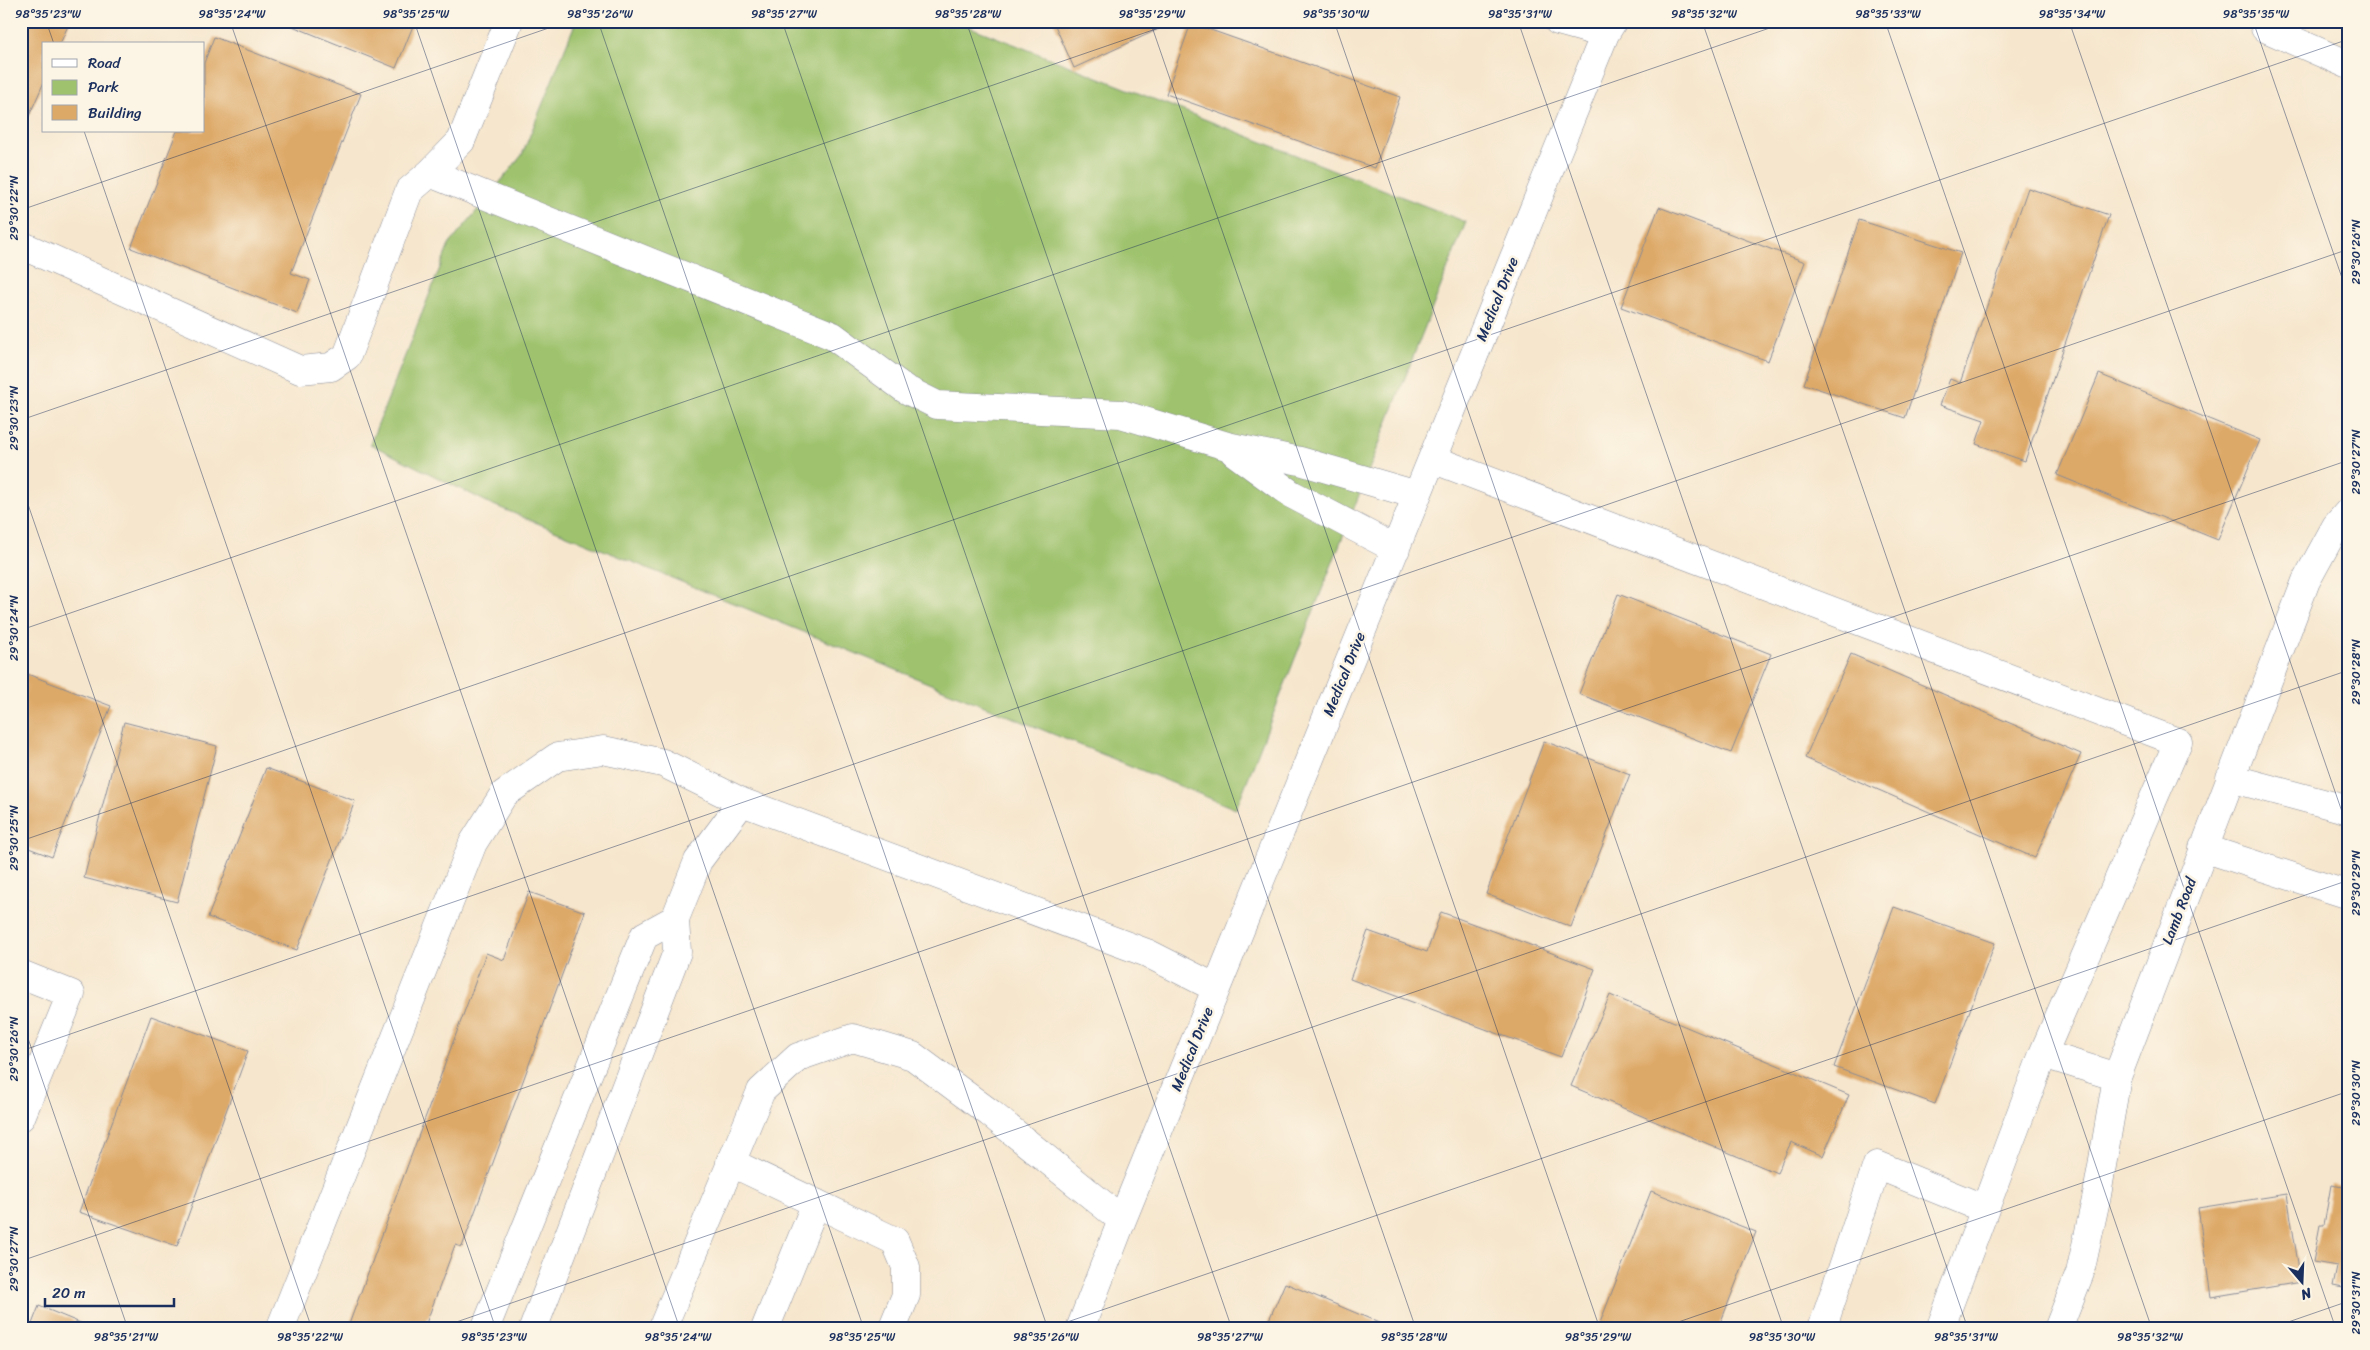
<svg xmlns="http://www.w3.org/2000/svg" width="2370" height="1350" font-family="Sriracha,sans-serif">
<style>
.green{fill:#9ec26d;stroke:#5c7866}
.building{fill:#dda967}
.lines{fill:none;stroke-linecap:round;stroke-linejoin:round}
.minor-casing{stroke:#888a96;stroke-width:29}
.minor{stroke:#fff;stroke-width:28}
.ticks{fill:none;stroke:#1b2f5e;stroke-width:1;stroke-opacity:0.45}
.labels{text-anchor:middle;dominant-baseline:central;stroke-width:5;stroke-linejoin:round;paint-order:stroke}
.street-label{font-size:15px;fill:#1b2f5e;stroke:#fcf5e5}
.neatline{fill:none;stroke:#1b2f5e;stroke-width:2}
.ticks-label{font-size:12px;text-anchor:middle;fill:#1b2f5e}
</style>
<rect width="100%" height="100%" fill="#fcf5e5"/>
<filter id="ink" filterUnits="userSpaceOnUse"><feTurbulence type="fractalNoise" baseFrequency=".02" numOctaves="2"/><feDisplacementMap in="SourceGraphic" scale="10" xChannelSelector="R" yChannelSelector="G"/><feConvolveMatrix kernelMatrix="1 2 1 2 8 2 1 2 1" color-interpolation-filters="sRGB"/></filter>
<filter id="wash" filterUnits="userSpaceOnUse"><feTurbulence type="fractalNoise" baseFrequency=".0096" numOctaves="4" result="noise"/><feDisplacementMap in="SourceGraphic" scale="20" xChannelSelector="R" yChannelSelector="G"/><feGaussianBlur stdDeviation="1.12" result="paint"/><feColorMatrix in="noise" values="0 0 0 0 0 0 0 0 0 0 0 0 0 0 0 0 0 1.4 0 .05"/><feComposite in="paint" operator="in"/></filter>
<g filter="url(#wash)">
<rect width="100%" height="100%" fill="#f6e6cd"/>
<path class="green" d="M576,21H955L1466,222L1236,809L491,504L370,444L449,245L522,155Z"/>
<g id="blocks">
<path class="building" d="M21,21H70L60,44H44V82L21,134Z
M280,21H415L396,68Z
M1053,21H1171L1172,23L1074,68Z
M1191,23L1400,97L1375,168L1166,94Z
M214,37L361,94L291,273L310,280L297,313L131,248L177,131H204V63Z
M2028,188L2109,215L2025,461L1976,444L1984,420L1940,405L1950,379L1960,383Z
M1659,207L1805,262L1768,361L1621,307Z
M1859,220L1961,253L1905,418L1804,384Z
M2099,374L2260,440L2218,540L2057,475Z
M1618,594L1771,654L1731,753L1579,694Z
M1851,654L2081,754L2035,858L1805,758Z
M22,672L111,706L52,857L21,845Z
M124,722L217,746L177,902L84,878Z
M1544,741L1630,774L1571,927L1486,894Z
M266,768L355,801L297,950L208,917Z
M529,892L585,912L462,1247L455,1245L424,1329H343L344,1326L348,1327L486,953L504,960Z
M1894,907L1995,943L1935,1104L1834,1067Z
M1441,912L1595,969L1561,1057L1350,979L1368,931L1427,952Z
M1610,995L1849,1095L1823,1156L1791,1142L1777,1173L1571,1086Z
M151,1016L248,1051L177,1246L79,1212Z
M2331,1185L2349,1188V1289L2333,1286L2337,1266L2313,1262L2320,1225H2324Z
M1651,1191L1756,1232L1718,1329L1598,1328Z
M2287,1194L2301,1282L2211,1297L2198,1208Z
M1285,1283L1394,1329H1265Z
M39,1306L95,1329H30Z"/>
</g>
</g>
<g filter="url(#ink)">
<use href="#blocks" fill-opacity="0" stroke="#888a96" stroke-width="1"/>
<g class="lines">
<defs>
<path id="minor" d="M1558,21L1605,34
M2268,21L2265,28L2349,65
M430,173L833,336L905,389L937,405L1121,414L1227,446L1300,461L1417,495
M21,245L300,370L331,367L347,356L409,191L430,173L461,141L509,21
M1234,452L1291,494L1396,549
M1432,459L2178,742L2043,1054
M2230,778L2349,810
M2203,848L2349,895
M21,974L71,994L21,1117
M730,1162L895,1241L906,1267V1295L892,1329
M280,1329L473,843L504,794L557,757L603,750L663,763L742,802L1147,953L1216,988
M485,1329L644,936L675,919
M533,1329L677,952L675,919L698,861L742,802
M662,1329L761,1091L798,1057L853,1038L913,1056L990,1113L1122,1220
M765,1329L816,1203
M1080,1329L1122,1220L1605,34L1613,21
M1822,1329L1877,1165L1985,1209
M1940,1329L2043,1054L2117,1077
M2058,1329L2080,1273L2097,1195L2117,1077L2306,581L2336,526L2349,511"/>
</defs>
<use href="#minor" class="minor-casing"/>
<use href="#minor" class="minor"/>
</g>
</g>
<path class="ticks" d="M46,21L54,44M230,21L680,1329M414,21L864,1329M598,21L1048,1329M782,21L1232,1329M966,21L1416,1329M1150,21L1600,1329M1334,21L1784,1329M1518,21L1968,1329M1702,21L2152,1329M1885,21L2336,1329M2069,21L2349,832M2253,21L2349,298M84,131L496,1329M21,210L569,21M21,420L1179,21M21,484L312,1329M21,630L1790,21M21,841L2349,39M21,1018L128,1329M21,1051L2349,249M21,1261L2349,460M436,1329L2349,670M1047,1329L2349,880M1658,1329L2349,1091M2268,1329L2349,1301"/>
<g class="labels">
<g class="street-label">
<text transform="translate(1497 299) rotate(-68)">Medical Drive</text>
<text transform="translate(1344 674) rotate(-68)">Medical Drive</text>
<text transform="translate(2179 911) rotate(-69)">Lamb Road</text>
<text transform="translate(1192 1049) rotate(-68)">Medical Drive</text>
</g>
</g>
<rect width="2370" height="1350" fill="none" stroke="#fcf5e5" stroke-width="55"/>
<rect x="42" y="42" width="162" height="90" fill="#fcf5e5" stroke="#a2a6af"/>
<rect x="52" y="59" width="25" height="8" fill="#ffffff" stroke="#a2a6af"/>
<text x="88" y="68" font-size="15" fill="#1b2f5e">Road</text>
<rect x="52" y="80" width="25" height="15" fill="#9ec26d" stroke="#a2a6af"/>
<text x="88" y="92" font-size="15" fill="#1b2f5e">Park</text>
<rect x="52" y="105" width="25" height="15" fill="#dda967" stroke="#a2a6af"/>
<text x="88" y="118" font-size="15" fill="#1b2f5e">Building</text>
<g transform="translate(2302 1282) rotate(161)" stroke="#fcf5e5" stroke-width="4" paint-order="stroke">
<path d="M0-4L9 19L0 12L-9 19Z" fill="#1b2f5e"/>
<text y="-8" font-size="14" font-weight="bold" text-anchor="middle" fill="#1b2f5e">N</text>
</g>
<path d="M45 1298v8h129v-8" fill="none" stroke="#1b2f5e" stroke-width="2.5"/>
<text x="52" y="1298" font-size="15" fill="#1b2f5e" stroke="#fcf5e5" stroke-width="4" paint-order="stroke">20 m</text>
<rect x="28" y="28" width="2314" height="1294" class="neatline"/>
<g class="ticks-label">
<text x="48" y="18">98°35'23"W</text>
<text x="232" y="18">98°35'24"W</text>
<text x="416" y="18">98°35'25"W</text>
<text x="600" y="18">98°35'26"W</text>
<text x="784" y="18">98°35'27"W</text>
<text x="968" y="18">98°35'28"W</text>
<text x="1152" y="18">98°35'29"W</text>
<text x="1336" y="18">98°35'30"W</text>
<text x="1520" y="18">98°35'31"W</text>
<text x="1704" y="18">98°35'32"W</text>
<text x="1888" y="18">98°35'33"W</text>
<text x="2072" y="18">98°35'34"W</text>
<text x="2256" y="18">98°35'35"W</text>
<text transform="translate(14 208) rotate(-90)" y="4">29°30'22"N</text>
<text transform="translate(2356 252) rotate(-90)" y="4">29°30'26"N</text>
<text transform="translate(14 418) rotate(-90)" y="4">29°30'23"N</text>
<text transform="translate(2356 462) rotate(-90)" y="4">29°30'27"N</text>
<text transform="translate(14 628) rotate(-90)" y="4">29°30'24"N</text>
<text transform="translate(2356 672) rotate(-90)" y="4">29°30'28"N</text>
<text transform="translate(14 838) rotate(-90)" y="4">29°30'25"N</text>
<text transform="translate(2356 883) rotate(-90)" y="4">29°30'29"N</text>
<text transform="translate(14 1049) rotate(-90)" y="4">29°30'26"N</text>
<text transform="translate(2356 1093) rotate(-90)" y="4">29°30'30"N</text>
<text transform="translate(14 1259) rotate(-90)" y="4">29°30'27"N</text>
<text transform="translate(2356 1303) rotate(-90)" y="4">29°30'31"N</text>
<text x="126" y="1341">98°35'21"W</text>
<text x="310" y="1341">98°35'22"W</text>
<text x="494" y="1341">98°35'23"W</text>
<text x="678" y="1341">98°35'24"W</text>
<text x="862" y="1341">98°35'25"W</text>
<text x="1046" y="1341">98°35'26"W</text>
<text x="1230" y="1341">98°35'27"W</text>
<text x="1414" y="1341">98°35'28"W</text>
<text x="1598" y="1341">98°35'29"W</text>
<text x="1782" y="1341">98°35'30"W</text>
<text x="1966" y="1341">98°35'31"W</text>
<text x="2150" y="1341">98°35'32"W</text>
</g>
</svg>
